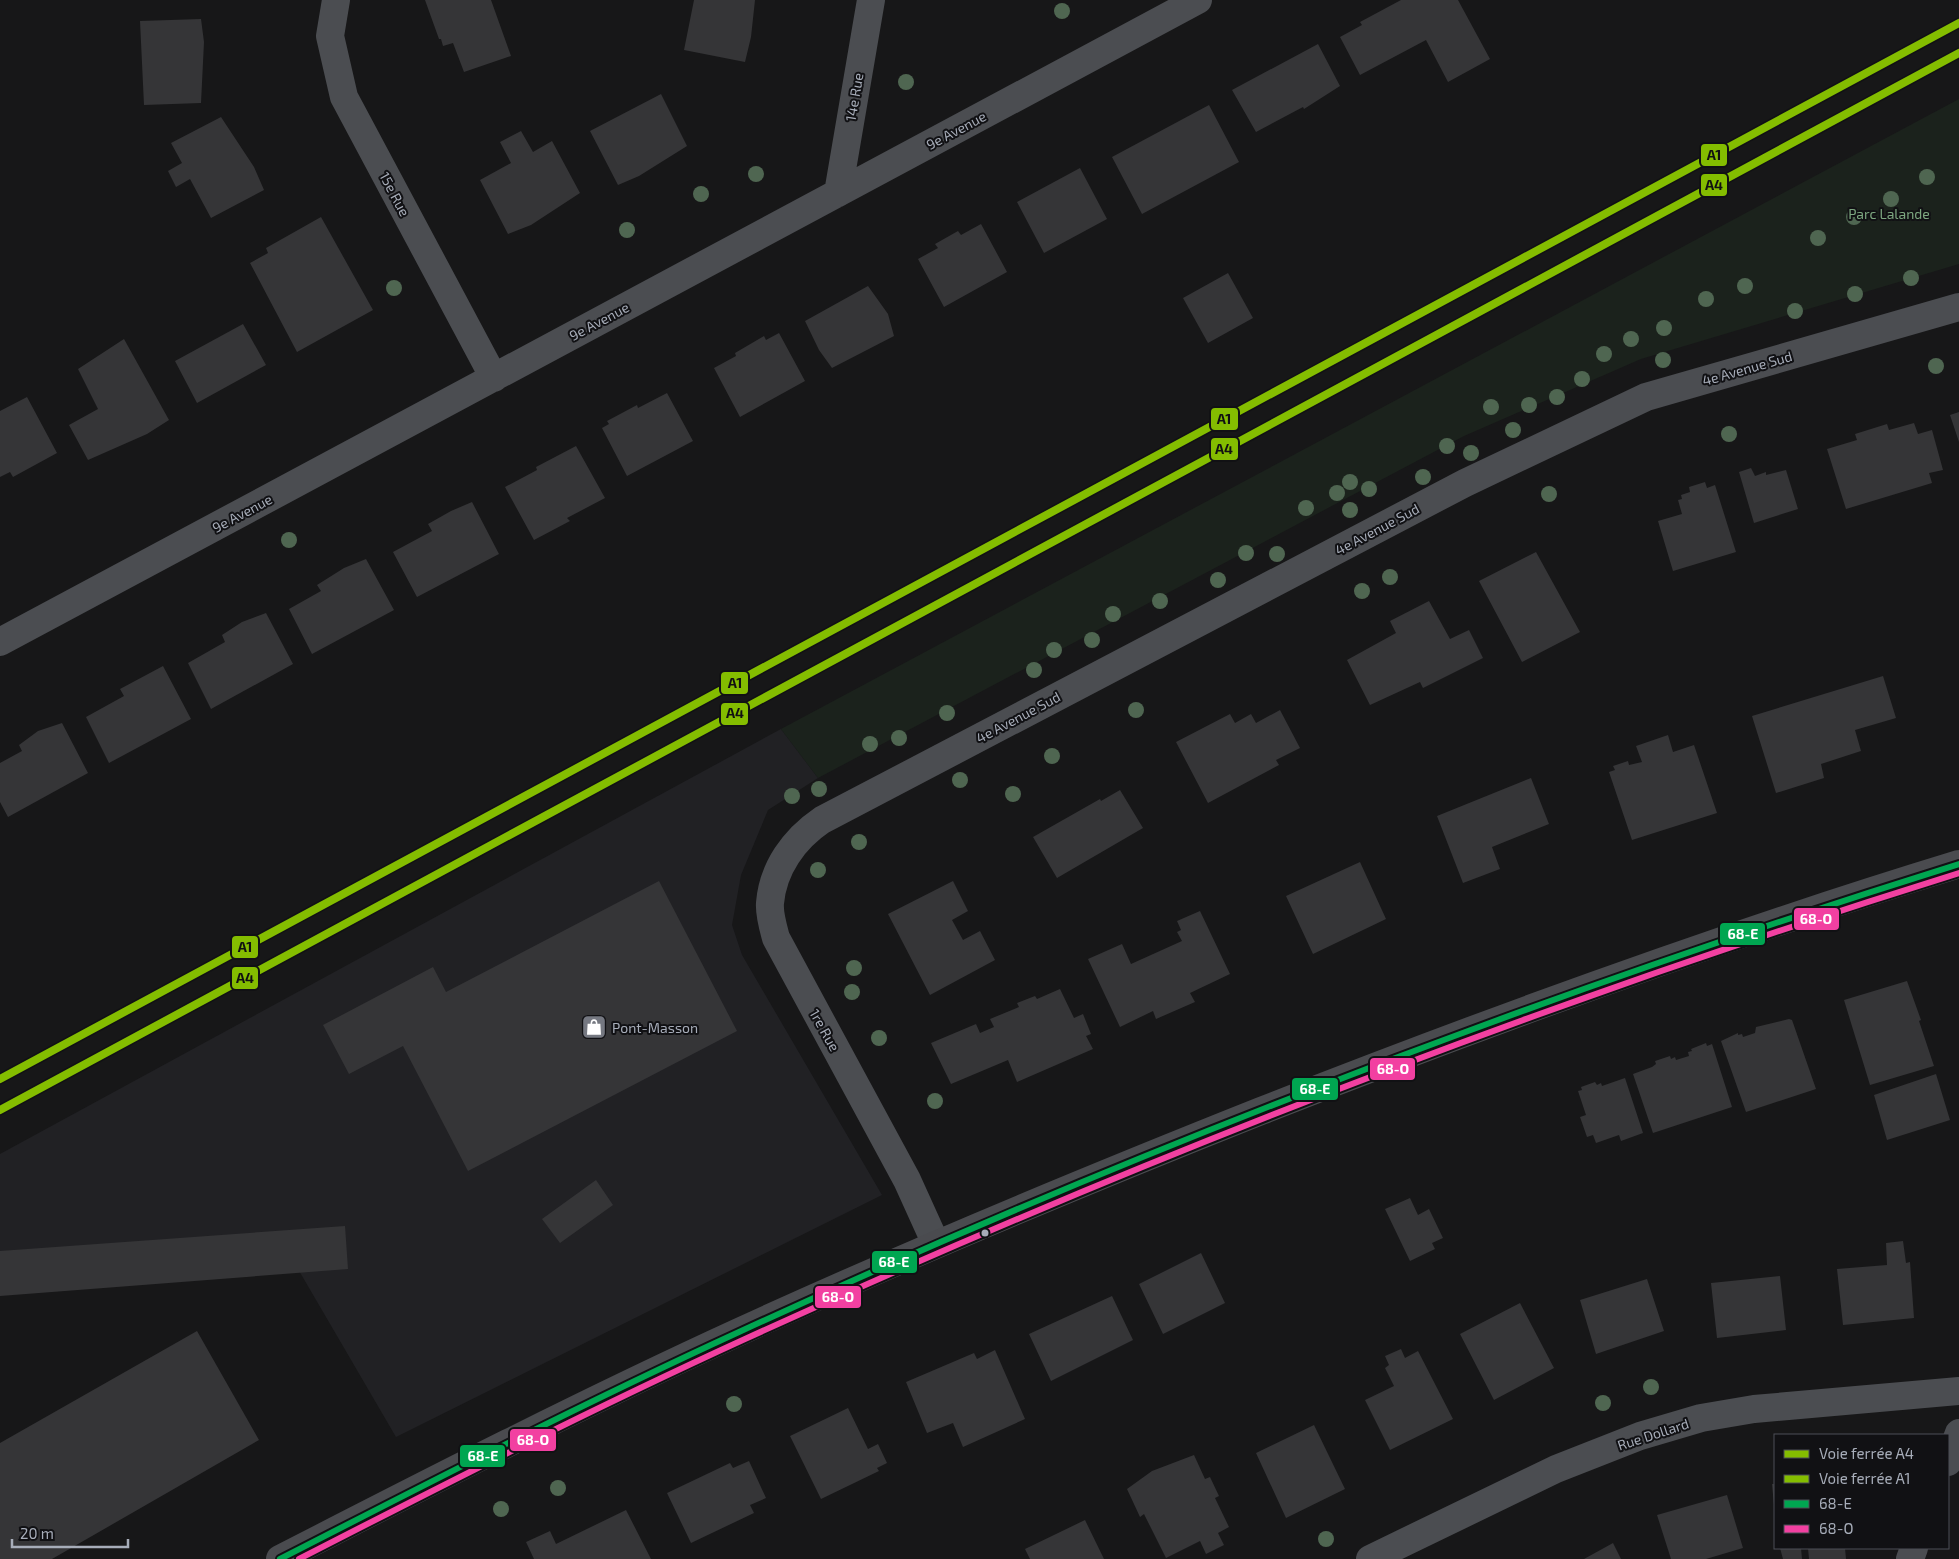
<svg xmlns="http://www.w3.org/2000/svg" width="1959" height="1559" font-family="'Exo 2',sans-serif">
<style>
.built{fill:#212124}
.park{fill:#1b221c}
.building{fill:#353537}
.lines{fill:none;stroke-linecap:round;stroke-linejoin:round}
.street{stroke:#4b4d51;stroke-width:28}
.secondary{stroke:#4a4b4f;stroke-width:28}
.bus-1-casing{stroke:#111114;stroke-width:10}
.bus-2-casing{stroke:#111114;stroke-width:10}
.bus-1{stroke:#00a651;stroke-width:6}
.bus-2{stroke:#f240a1;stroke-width:6}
.rail-1-casing{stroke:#111114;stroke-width:11}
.rail-2-casing{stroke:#111114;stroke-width:11}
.rail-1{stroke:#84bd00;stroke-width:8}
.rail-2{stroke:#84bd00;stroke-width:8}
.tree{fill:#4f6651}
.bus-dot{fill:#a7adb9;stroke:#111114;stroke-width:2}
.labels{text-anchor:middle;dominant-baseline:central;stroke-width:4;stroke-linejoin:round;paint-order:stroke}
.street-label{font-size:14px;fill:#a7adb9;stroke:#111114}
.park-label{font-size:14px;fill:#7da680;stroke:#111114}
.poi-label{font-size:14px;fill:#a7adb9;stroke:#111114;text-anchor:start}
.line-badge{stroke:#111114;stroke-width:2}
.badge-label{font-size:14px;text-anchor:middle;font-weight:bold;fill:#fff}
.pale-badge-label{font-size:14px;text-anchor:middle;font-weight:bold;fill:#111}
</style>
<rect width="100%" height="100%" fill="#171718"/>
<path class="built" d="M781,729L818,778L768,810L741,875L732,925L742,955L882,1195L396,1437L298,1269L0,1279V1154Z"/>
<path class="park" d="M1959,99V264L1641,359L1464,436L818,778L781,729Z"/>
<path class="building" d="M425,0H491L511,56L464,72L453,43L443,46L441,39H439Z
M694,0H755L751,37L745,62L684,50Z
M1401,0H1458L1490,59L1448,82L1426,40L1360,75L1340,37L1362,25L1360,22Z
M201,19L204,42L201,103L144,105L140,21Z
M1318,44L1340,86L1304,109L1303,107L1256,132L1232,90Z
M661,94L687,146L639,176L618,185L590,131Z
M1209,105L1239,162L1142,214L1112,157Z
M221,117L254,167L264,190L211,218L190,179L176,187L168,171L182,163L171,143Z
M521,131L533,152L552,141L580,193L531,225L508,234L480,180L511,163L500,142Z
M1080,168L1107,219L1044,253L1017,202Z
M321,217L373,310L297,352L250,263L268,253L266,248Z
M981,224L1007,272L944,307L918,259L938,248L935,244L958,231L961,235Z
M1228,273L1253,318L1208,343L1183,298Z
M868,286L888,314L894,336L832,368L819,350L805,321Z
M243,324L266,365L197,403L175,361Z
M779,333L805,381L740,417L714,368L736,356L735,353L764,336L766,340Z
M124,339L169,420L147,434L88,460L69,425L98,409L78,369Z
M667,393L693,441L627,476L602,428L609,424L607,421L637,405L638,408Z
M27,397L57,453L13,477L10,472L0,477V411Z
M1959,412V442L1950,415Z
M1914,423L1918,434L1932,430L1943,470L1929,473L1932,483L1846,509L1827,449L1857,440L1855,434L1887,424L1889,430Z
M576,446L605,498L567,518L570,521L534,540L505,487L537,470L536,467Z
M1751,468L1755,476L1766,472V475L1786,470L1798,509L1754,523L1739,472Z
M1705,482L1707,488L1715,485L1736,552L1673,571L1658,521L1682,514L1678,500L1682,499L1681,495L1690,492L1689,487Z
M472,502L499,554L417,597L393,552L432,531L428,524L451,511Z
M1536,552L1580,632L1522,662L1479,581Z
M366,559L394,610L312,654L289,609L321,591L317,585L344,568Z
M1429,601L1450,639L1469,630L1483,658L1423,688L1420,682L1370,705L1347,660L1396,633L1390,621Z
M266,613L293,664L211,709L188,663L225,642L222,635L242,622Z
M163,666L191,719L109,763L86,717L124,696L120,689Z
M1883,676L1896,718L1855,730L1861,751L1821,764L1824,778L1776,793L1752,716Z
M1280,710L1300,748L1276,760L1279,765L1208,803L1176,742L1230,714L1235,723L1251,714L1256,723Z
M62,723L88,773L8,817L0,802V763L22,751L19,745L38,731Z
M1668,735L1673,752L1694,745L1717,813L1632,840L1609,772L1615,770L1613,766L1628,761L1629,765L1642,762L1636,746Z
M1531,778L1549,824L1492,847L1500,869L1463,883L1437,816Z
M1120,790L1143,828L1057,878L1033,837L1100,799L1101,801Z
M1360,862L1386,919L1313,954L1286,896Z
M659,881L737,1031L468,1171L403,1046L349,1074L323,1025L433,967L446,992Z
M953,881L968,911L952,920L963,940L980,931L995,960L930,995L888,914Z
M1200,911L1230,974L1190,993L1195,1002L1156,1019L1153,1011L1120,1027L1088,959L1122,944L1131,964L1182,941L1177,932L1181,930L1177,921Z
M1907,981L1921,1020L1919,1021L1934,1066L1870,1085L1844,1000Z
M1060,989L1074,1018L1083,1014L1091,1034L1086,1036L1093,1049L1017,1082L1008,1060L951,1084L931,1043L976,1024L980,1033L994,1027L990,1019L1019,1007L1017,1003L1035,996L1037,999Z
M1789,1019L1792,1020L1816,1089L1746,1112L1721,1041L1738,1033V1035L1742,1034L1743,1037L1755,1033L1756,1027Z
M1706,1043L1707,1046L1712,1044L1732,1107L1653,1133L1633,1074L1652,1067L1656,1064L1655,1061L1670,1056L1671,1059L1675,1057L1676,1060L1689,1056L1688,1052L1692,1051L1691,1049Z
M1936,1074L1950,1120L1887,1140L1874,1095Z
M1625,1078L1643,1133L1621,1141L1619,1135L1596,1143L1593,1135L1587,1137L1580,1117L1586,1115L1578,1091L1582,1090L1581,1087L1595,1082L1597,1085L1601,1083L1602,1086Z
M596,1180L613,1205L560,1243L542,1219Z
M1410,1198L1418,1215L1429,1209L1443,1238L1432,1243L1435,1249L1410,1261L1385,1209Z
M345,1226L348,1269L0,1296V1251Z
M1903,1241L1906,1263L1910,1262L1914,1318L1843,1325L1837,1269L1887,1265L1886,1243Z
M1201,1253L1225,1303L1163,1334L1139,1284Z
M1780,1276L1786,1330L1717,1338L1711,1283Z
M1647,1279L1664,1331L1596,1354L1580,1300Z
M1112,1296L1133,1340L1051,1381L1029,1334Z
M1520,1303L1554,1368L1494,1400L1460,1334Z
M197,1331L259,1440L52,1559H0V1443Z
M1401,1349L1405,1358L1418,1351L1453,1419L1390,1450L1365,1400L1394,1386L1385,1368L1389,1365L1385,1356Z
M995,1350L1025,1419L963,1447L953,1423L927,1433L906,1382L974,1353L977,1359Z
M848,1408L868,1449L878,1444L887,1463L877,1468L879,1471L821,1499L790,1436Z
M1314,1425L1345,1489L1286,1518L1256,1453Z
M1194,1455L1205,1479L1210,1477L1219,1496L1215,1498L1229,1527L1218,1533L1224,1545L1206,1554L1200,1541L1166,1558L1144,1514L1140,1517L1127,1489L1152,1471Z
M749,1461L766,1498L750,1505L754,1513L691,1543L667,1493L730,1463L733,1468Z
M1772,1484H1775V1505H1774Z
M1727,1495L1743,1548L1706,1559H1671L1657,1515Z
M626,1510L651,1559H534L526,1542L550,1531L556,1544Z
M1085,1520L1104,1559H1030L1025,1549Z
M1613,1543L1621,1559H1584Z
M1780,1548H1801L1802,1559H1783Z
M1808,1548H1845L1846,1559H1809Z"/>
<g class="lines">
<path class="street" d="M336,0L330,36L344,97L494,378
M838,193L871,0
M0,642L1198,0
M936,1244L907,1180L776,938C773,927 769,914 770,903C773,868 794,839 822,820L1465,483L1646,397L1959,307
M1948,1462L1959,1433
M1370,1559L1556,1469L1640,1436L1701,1418L1754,1409L1959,1391
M1910,1559L1914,1548"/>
<path class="secondary" d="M280,1559C432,1481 584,1403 739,1332C911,1253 1085,1181 1261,1111C1490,1021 1723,936 1959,864"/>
<defs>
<path id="bus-1" d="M280,1559C432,1481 584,1403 739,1332C1135,1150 1543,994 1959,864"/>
<path id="bus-2" d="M299,1559C447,1483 594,1408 745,1339C1139,1159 1545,1002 1959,873"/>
</defs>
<use href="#bus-1" class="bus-1-casing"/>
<use href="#bus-2" class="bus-2-casing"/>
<use href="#bus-1" class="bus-1"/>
<use href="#bus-2" class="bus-2"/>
<defs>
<path id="rail-1" d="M0,1110L1959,53"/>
<path id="rail-2" d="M0,1079L1959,23"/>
</defs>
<use href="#rail-1" class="rail-1-casing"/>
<use href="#rail-2" class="rail-2-casing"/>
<use href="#rail-1" class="rail-1"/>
<use href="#rail-2" class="rail-2"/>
</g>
<g class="tree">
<circle cx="1062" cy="11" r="8"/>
<circle cx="906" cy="82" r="8"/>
<circle cx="756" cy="174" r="8"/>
<circle cx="1927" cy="177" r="8"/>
<circle cx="701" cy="194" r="8"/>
<circle cx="1891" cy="199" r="8"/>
<circle cx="1854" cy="217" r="8"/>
<circle cx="627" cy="230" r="8"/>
<circle cx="1818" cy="238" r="8"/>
<circle cx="1911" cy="278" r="8"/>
<circle cx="1745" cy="286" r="8"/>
<circle cx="394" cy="288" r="8"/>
<circle cx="1855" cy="294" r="8"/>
<circle cx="1706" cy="299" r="8"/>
<circle cx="1795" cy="311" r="8"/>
<circle cx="1664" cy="328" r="8"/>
<circle cx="1631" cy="339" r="8"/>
<circle cx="1604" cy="354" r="8"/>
<circle cx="1663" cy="360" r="8"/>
<circle cx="1936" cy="366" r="8"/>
<circle cx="1582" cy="379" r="8"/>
<circle cx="1557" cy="397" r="8"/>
<circle cx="1529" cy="405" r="8"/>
<circle cx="1491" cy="407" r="8"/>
<circle cx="1513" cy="430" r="8"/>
<circle cx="1729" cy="434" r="8"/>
<circle cx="1447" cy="446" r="8"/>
<circle cx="1471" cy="453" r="8"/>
<circle cx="1423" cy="477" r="8"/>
<circle cx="1350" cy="482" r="8"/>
<circle cx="1369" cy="489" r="8"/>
<circle cx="1337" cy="493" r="8"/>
<circle cx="1549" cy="494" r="8"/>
<circle cx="1306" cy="508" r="8"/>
<circle cx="1350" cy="510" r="8"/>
<circle cx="289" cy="540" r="8"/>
<circle cx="1246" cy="553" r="8"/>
<circle cx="1277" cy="554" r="8"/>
<circle cx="1390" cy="577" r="8"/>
<circle cx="1218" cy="580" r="8"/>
<circle cx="1362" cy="591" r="8"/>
<circle cx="1160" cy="601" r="8"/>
<circle cx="1113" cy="614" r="8"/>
<circle cx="1092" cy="640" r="8"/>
<circle cx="1054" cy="650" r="8"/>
<circle cx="1034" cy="670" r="8"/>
<circle cx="1136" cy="710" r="8"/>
<circle cx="947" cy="713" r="8"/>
<circle cx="899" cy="738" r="8"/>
<circle cx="870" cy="744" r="8"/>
<circle cx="1052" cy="756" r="8"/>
<circle cx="960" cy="780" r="8"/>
<circle cx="819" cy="789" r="8"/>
<circle cx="1013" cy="794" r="8"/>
<circle cx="792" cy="796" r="8"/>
<circle cx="859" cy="842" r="8"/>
<circle cx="818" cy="870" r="8"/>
<circle cx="854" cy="968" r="8"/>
<circle cx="852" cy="992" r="8"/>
<circle cx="879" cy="1038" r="8"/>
<circle cx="935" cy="1101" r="8"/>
<circle cx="1651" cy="1387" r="8"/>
<circle cx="1603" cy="1403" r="8"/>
<circle cx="734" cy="1404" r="8"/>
<circle cx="558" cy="1488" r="8"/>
<circle cx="501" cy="1509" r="8"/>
<circle cx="1326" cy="1539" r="8"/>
</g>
<defs>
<symbol id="shop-square" viewBox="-11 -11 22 22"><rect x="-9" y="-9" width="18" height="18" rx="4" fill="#757881" stroke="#111114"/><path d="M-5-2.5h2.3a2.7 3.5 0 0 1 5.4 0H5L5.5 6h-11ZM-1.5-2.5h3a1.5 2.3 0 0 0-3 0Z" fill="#fff"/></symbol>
</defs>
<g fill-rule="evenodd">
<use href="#shop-square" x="580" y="1013" width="28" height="28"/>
</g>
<circle class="bus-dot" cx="985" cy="1233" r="4.5"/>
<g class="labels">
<g class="street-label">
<text transform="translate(854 97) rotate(-80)">14e Rue</text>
<text transform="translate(956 130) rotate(-28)">9e Avenue</text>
<text transform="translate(395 194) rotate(62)">15e Rue</text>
<text transform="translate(599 321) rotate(-28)">9e Avenue</text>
<text transform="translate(1747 368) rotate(-16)">4e Avenue Sud</text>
<text transform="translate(242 513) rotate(-28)">9e Avenue</text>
<text transform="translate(1377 529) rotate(-28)">4e Avenue Sud</text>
<text transform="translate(1018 717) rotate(-28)">4e Avenue Sud</text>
<text transform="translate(825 1030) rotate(61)">1re Rue</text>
<text transform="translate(1653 1434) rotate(-18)">Rue Dollard</text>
</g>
<g class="park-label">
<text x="1889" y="213">Parc Lalande</text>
</g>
<g class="poi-label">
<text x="612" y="1027">Pont-Masson</text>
</g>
</g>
<g class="line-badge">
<rect x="1700" y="143" width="28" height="24" rx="5" fill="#84bd00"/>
<rect x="1700" y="173" width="28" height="24" rx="5" fill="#84bd00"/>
<rect x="1210" y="407" width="29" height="24" rx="5" fill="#84bd00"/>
<rect x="1210" y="437" width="29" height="24" rx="5" fill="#84bd00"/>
<rect x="720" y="671" width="29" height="24" rx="5" fill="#84bd00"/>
<rect x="720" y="702" width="29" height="24" rx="5" fill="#84bd00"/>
<rect x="1793" y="907" width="47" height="24" rx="5" fill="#f240a1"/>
<rect x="1719" y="922" width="47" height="24" rx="5" fill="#00a651"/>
<rect x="231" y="935" width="28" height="24" rx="5" fill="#84bd00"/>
<rect x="231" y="966" width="28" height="24" rx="5" fill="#84bd00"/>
<rect x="1369" y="1057" width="47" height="24" rx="5" fill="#f240a1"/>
<rect x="1291" y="1077" width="48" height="24" rx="5" fill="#00a651"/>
<rect x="871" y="1250" width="47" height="24" rx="5" fill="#00a651"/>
<rect x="814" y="1285" width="48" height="24" rx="5" fill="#f240a1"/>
<rect x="509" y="1428" width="48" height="24" rx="5" fill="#f240a1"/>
<rect x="459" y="1444" width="47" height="24" rx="5" fill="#00a651"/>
</g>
<g class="badge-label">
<text x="1816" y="924">68-O</text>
<text x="1743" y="939">68-E</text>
<text x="1393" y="1074">68-O</text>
<text x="1315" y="1094">68-E</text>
<text x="894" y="1267">68-E</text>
<text x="838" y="1302">68-O</text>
<text x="533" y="1445">68-O</text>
<text x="483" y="1461">68-E</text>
</g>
<g class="pale-badge-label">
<text x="1714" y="160">A1</text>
<text x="1714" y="190">A4</text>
<text x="1224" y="424">A1</text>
<text x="1224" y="454">A4</text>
<text x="735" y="688">A1</text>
<text x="735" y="718">A4</text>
<text x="245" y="952">A1</text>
<text x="245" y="983">A4</text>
</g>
<rect x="1774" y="1434" width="175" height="115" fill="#111114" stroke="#4d4f56"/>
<rect x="1784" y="1450" width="25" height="8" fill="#84bd00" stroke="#4d4f56"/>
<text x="1819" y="1459" font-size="15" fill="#a7adb9">Voie ferrée A4</text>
<rect x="1784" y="1475" width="25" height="8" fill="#84bd00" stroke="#4d4f56"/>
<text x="1819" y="1484" font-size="15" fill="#a7adb9">Voie ferrée A1</text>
<rect x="1784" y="1500" width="25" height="8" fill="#00a651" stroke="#4d4f56"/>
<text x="1819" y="1509" font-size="15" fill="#a7adb9">68-E</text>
<rect x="1784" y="1525" width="25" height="8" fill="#f240a1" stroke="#4d4f56"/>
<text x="1819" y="1534" font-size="15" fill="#a7adb9">68-O</text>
<path d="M12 1539v8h116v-8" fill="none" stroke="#a7adb9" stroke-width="2.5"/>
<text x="20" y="1539" font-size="15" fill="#a7adb9" stroke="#111114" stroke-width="4" paint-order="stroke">20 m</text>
</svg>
